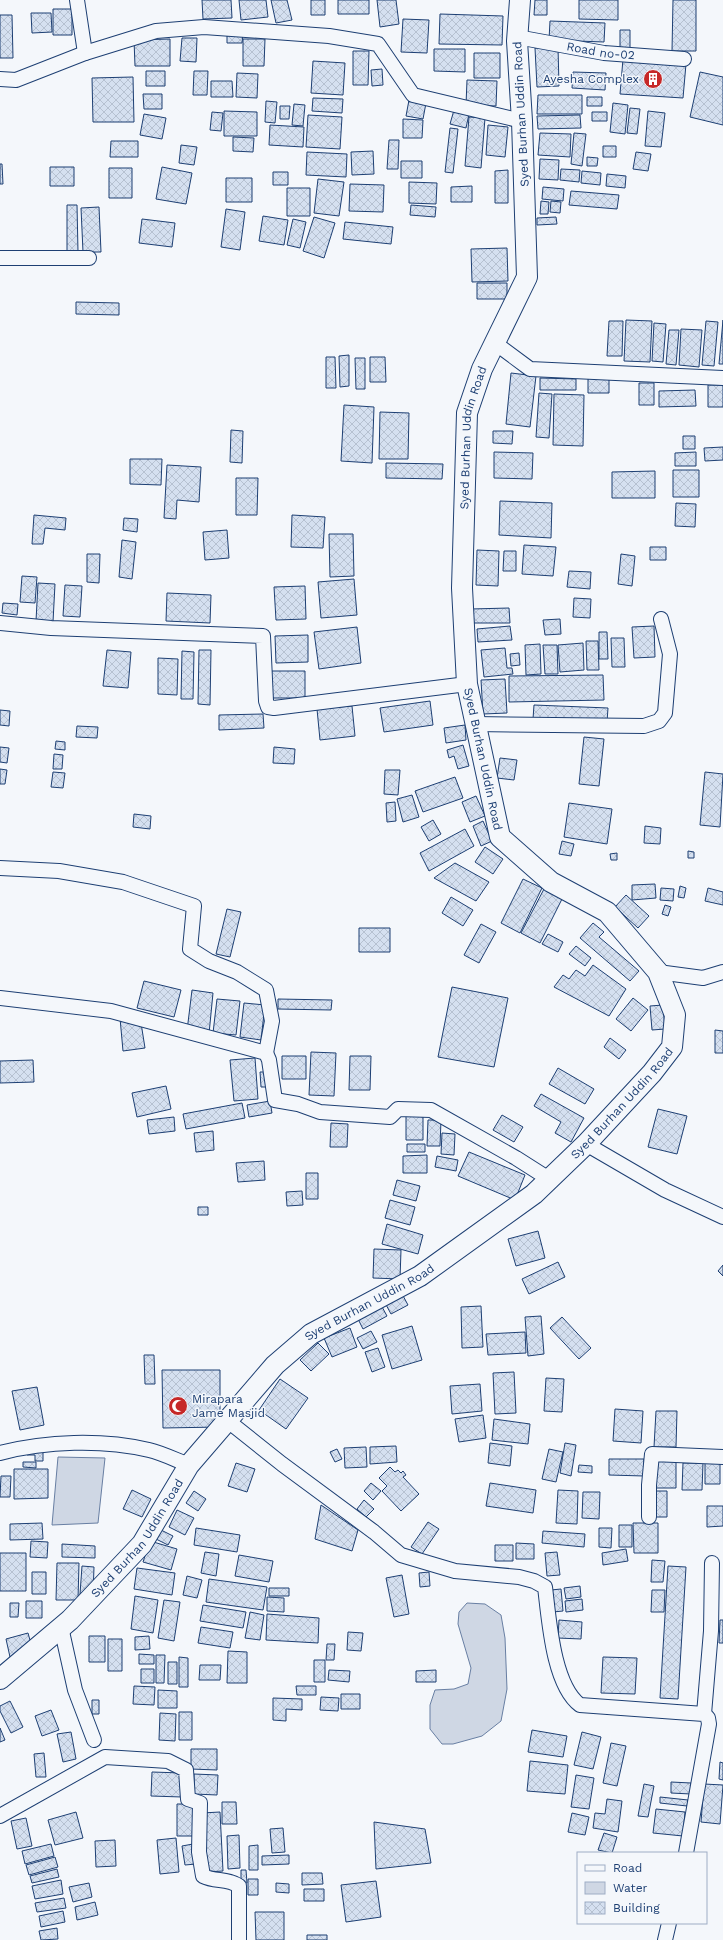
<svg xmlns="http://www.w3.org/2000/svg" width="723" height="1940" font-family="'Work Sans',sans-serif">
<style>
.water{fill:#cfd7e4;stroke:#687fa3}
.building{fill:url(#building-cross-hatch);stroke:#1d3f73}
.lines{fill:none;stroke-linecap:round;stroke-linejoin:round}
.street-casing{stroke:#1d3f73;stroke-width:16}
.secondary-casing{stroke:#1d3f73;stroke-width:22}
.street{stroke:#f4f7fb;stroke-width:14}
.secondary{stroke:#f4f7fb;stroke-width:20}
.labels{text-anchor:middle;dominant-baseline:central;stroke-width:3;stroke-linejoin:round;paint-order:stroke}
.street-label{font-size:12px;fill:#1d3f73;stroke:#f4f7fb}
.poi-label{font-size:12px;fill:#1d3f73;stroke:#f4f7fb;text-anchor:end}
</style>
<defs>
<pattern id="building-cross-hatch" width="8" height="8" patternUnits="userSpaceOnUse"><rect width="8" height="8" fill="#d5e0f0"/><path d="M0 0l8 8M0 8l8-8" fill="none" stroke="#b6c1d1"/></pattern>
</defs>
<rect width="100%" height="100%" fill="#f4f7fb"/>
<path class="water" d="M58,1457L105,1458L98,1523L52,1525Z
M467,1603L485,1604L501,1615L505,1638L507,1689L501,1721L482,1736L453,1744H442L430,1729V1705L435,1690L454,1689L468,1684L471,1668L458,1624L459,1612Z"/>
<path class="building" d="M202,0H231L232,18L203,19Z
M239,0H266L268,17L241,20Z
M271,0H287L292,20L276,23Z
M311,0H325V15H311Z
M338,0H369V14H338Z
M377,0H396L399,24L380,27Z
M535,0H547V15H534Z
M579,0H618V20L579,19Z
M673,0H696V51H672Z
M53,9H72V35H53Z
M31,13H51L52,32L32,33Z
M440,14L503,16L502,45L439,44Z
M0,15H12L13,58H0Z
M403,19L429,20L427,53L401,52Z
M550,21L605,23L604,42L549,40Z
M620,30H630V49H620Z
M227,33H243L242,43H227Z
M182,38H197L196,62L180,61Z
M170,39V66H135L134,40Z
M243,39H265L264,66H243Z
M558,47L559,86L537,87L535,48Z
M434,49H465V72L434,71Z
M353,51H369L368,85H353Z
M474,53H500V78H474Z
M623,59L686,64L683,98L620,94Z
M313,61L345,63L343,95L311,93Z
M382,69L383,85L372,86L371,70Z
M146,71H165V86H146Z
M194,71H208L207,95H193Z
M573,72L606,73L605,90L572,88Z
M700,72L723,77V125L690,117Z
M237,73L258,74L257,98L236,97Z
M133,77L134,122H93L92,78Z
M467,80L497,81L496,106L466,105Z
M211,81H232L233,97H211Z
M143,94H162V109H144Z
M538,95H582V114H537Z
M587,97H602V106H587Z
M313,98L343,99L342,113L312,111Z
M409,100L426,103L423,119L406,116Z
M266,101L277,102L275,123L265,122Z
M613,103L628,105L625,134L610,132Z
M294,104L305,105L303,126L292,125Z
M280,106H290L289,119H280Z
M630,108L640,109L637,134L627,133Z
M454,110L469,114L466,128L450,124Z
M224,111L257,112V136H224Z
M648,111L665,113L661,147L645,146Z
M212,112L223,113L221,131L210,130Z
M592,112H607V121H592Z
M144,114L166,118L162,139L140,135Z
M308,115L342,117L340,149L306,147Z
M580,115L581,128L538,129L537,116Z
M469,117L485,118L481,168L465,166Z
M403,119L423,120L422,138H403Z
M270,125L304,127L303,147L269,145Z
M488,125L508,127L505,157L486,155Z
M450,128L458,129L453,173L445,172Z
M540,133L571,134L570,157L538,155Z
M574,133L586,134L582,166L571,164Z
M233,137L254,138L253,152L233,151Z
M389,140H399L398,169H387Z
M111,141H138V157H110Z
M181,145L197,147L194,165L179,163Z
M603,146H616V157H603Z
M373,151L374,174L352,175L351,152Z
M307,152L347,154L346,177L306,175Z
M636,152L651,154L648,171L633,169Z
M587,157L598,158L597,166H587Z
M540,159L559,160L558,180L539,179Z
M401,161H422V178H401Z
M0,164H2L3,184H0Z
M50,167H74V186H50Z
M162,167L192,173L186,204L156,199Z
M109,168H132V198H109Z
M561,169L580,170L579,182L560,180Z
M508,170V203H495V171Z
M582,171L601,173L600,185L581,183Z
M273,172H288V185H273Z
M607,174L626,176L625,188L606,186Z
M226,178H252V202H226Z
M318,179L344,182L339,216L314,213Z
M409,182L437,183L436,204L409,203Z
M350,184L384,185L383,212L349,211Z
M472,186V202H451V187Z
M543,187L564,189L563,201L542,199Z
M287,188H310V216H287Z
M571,191L619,195L617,209L569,205Z
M541,201L549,202L548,214H540Z
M551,201L561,202L560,213L550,212Z
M67,205H77L78,252H67Z
M411,205L436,207L435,217L410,215Z
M99,207L101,252H83L81,208Z
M226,209L245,212L240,250L221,247Z
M263,216L288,220L284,245L259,241Z
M314,217L335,223L324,258L303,251Z
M556,217L557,224L537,225V218Z
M142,219L175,223L172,247L139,243Z
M293,219L306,222L300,248L287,245Z
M345,222L393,227L391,244L343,239Z
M507,248L508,281L472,282L471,249Z
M477,283H507V299H477Z
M76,302L119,303V315L76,314Z
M626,320L652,321L650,362L624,361Z
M723,320V364H719Z
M609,321H623L622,356H607Z
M706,321L718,322L714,366L702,365Z
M654,323L666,324L663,362L652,361Z
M681,329L702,330L699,367L679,365Z
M669,330H679L676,365L666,364Z
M349,355V386L340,387L339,356Z
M326,357H335L336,388H326Z
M370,357H385L386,382H370Z
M355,358H365V389H356Z
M511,373L536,376L530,427L506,424Z
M540,378L576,379V390H540Z
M588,378H609V393H588Z
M639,383H654V405H639Z
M708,385H723V407H708Z
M695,390L696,406L659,407V391Z
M539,393L552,394L549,438L536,437Z
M554,394L584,395L583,446L553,445Z
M344,405L374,407L372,463L341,461Z
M380,412L409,413L408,459H379Z
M231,430L243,431L242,463L230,462Z
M493,431H513L512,444L493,443Z
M683,436H695V449H683Z
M723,447V460L705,461L704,448Z
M494,452L533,453L532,479L494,478Z
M696,452V466H675V453Z
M130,459H162L161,485L130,484Z
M386,463L443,464L442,479L386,478Z
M167,465L201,467L199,502L177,500L176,519L164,518Z
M673,470H699V497H673Z
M655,471V498H612V472Z
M236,478H258L257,515H236Z
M500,501L552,503L551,538L499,535Z
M676,503L696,504L695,527L675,526Z
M34,515L66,518L65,530L45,528L43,544H32Z
M292,515L325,517L323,548L291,547Z
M124,518L138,519L137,532L123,530Z
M227,530L229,558L205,560L203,532Z
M329,534H353L354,576L330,577Z
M122,540L136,542L132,579L119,577Z
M524,545L556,547L553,576L522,574Z
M650,547H666V560H650Z
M477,550L499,551L498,586L476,585Z
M504,551H516V571H503Z
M87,554H100L99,583L87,582Z
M621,554L635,556L632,586L618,584Z
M569,571L591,572L590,589L567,587Z
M22,576L37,577L35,603L20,602Z
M354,579L357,615L321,618L318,582Z
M38,583L55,584L53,622L36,621Z
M65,585L82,586L80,617L63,616Z
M305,586L306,619L276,620L274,587Z
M167,593L211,595L210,623L166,621Z
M574,598L591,599L590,618L573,617Z
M3,603L18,604L17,615L2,613Z
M509,608L510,623H471V609Z
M560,619L561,634L545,635L543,620Z
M510,626L512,640L478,642L477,629Z
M654,626L655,657L634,658L632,627Z
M357,627L361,663L319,669L314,632Z
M599,632H607L608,659H599Z
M308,635V662L276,663L275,636Z
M611,638H624L625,667H612Z
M586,641H598L599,670H587Z
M583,643L584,670L560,672L558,645Z
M540,644L541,674L526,675L525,645Z
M543,645H557L558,674H545Z
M505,648L507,668H512L513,674L484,677L481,650Z
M107,650L131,652L128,688L103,686Z
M199,650H211L210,705L198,704Z
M182,651L194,652L193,699H181Z
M519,653L520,665L511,666L510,654Z
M158,658L178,659L177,695L158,694Z
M270,671H305V698H270Z
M603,675L604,700L509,702V676Z
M505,679L507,713L483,714L481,680Z
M430,701L433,725L384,732L380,708Z
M534,705L608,708L607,722L533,719Z
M352,706L355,736L320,740L317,709Z
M0,710L10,711L9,726L0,725Z
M263,714L264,728L219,730V715Z
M465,725L466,740L446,743L444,728Z
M77,726L98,727L97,738L76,737Z
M584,737L604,739L599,786L579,784Z
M56,741L65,742V750L55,749Z
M463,745L469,766L458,769L454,756L449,758L447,750Z
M0,747L9,748L7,763L0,762Z
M274,747L295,749L294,764L273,763Z
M54,754L63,755L62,769H53Z
M500,758L517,760L514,780L497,778Z
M0,769L7,770L5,784H0Z
M385,770H400L398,795L384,794Z
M53,772L65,773L63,788L51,787Z
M705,772L723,774L720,827L700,825Z
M455,777L463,798L423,812L415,791Z
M412,795L419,817L403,822L397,799Z
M476,796L485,816L470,822L462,802Z
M395,802L396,821L387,822L386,803Z
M569,803L612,809L607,844L564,837Z
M134,814L151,816L150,829L133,827Z
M433,820L441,834L429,841L421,827Z
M483,821L492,841L481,846L473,826Z
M645,826L661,828L660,844L644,843Z
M465,829L474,846L429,871L420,853Z
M562,841L574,844L571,856L559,854Z
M485,847L503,859L493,874L475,862Z
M688,851L694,852V858H688Z
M617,853V860H611L610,854Z
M455,863L489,882L476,901L434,878Z
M523,879L542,888L520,933L501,923Z
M655,884L656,898L632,900V885Z
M680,886L686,888L684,898L678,897Z
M661,888L674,889L673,901L660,900Z
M708,888L723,892V905L705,901Z
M544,889L562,899L540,943L521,933Z
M626,895L649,916L638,928L615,907Z
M451,897L473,910L463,926L442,913Z
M665,905L671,907L668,916L662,914Z
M227,909L241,912L230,957L216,954Z
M593,923L604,932L599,937L639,971L630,981L580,938Z
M481,924L496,932L479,963L464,955Z
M359,928H390V952H359Z
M548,934L563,942L558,952L542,944Z
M576,946L591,958L585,966L569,954Z
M593,965L626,989L609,1016L554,987L563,975L569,979L576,970L585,976Z
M144,981L181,990L174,1017L137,1008Z
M452,987L508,998L494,1067L438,1057Z
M192,990L213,993L209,1034L187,1031Z
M633,998L648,1010L631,1031L616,1019Z
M217,999L240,1001L236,1035L213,1033Z
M278,999L332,1000L331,1010L278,1009Z
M244,1003L265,1005L261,1040L240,1037Z
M663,1005L665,1029L652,1030L650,1006Z
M120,1018L141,1023L145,1048L123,1051Z
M715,1030L723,1031V1053H715Z
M610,1038L626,1050L619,1059L604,1047Z
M311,1052L336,1053L334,1096L309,1095Z
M282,1056H306V1079H282Z
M350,1056H371L370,1090H349Z
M255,1058L258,1099L234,1101L230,1060Z
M33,1060L34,1082L0,1083V1061Z
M558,1068L594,1089L585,1104L549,1084Z
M260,1072H269L270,1087H261Z
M166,1086L171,1109L137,1117L132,1093Z
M541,1094L584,1118L571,1142L555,1133L561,1122L534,1106Z
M270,1101L272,1113L249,1117L247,1105Z
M242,1103L245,1118L186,1129L183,1114Z
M658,1109L687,1116L677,1154L648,1147Z
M406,1115H423V1140H406Z
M502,1115L523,1127L514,1142L493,1130Z
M174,1117L175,1131L149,1134L147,1120Z
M428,1120H441L440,1146H427Z
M331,1123L348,1124L347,1147H330Z
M213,1131L214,1150L196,1152L194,1133Z
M442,1133L455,1134L454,1155L441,1154Z
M407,1144H425V1152H407Z
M469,1152L525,1175L515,1200L458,1176Z
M427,1155V1173H403V1156Z
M437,1156L458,1160L456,1171L435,1167Z
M264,1161L265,1180L238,1182L236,1163Z
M306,1173H318V1199H306Z
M397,1180L420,1186L416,1201L393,1195Z
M302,1191L303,1205L287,1206L286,1192Z
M390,1200L415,1207L410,1225L385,1218Z
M198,1207H208V1215H198Z
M387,1224L423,1235L418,1254L382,1244Z
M538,1231L545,1258L516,1266L508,1239Z
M374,1249L401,1250L400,1279L373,1278Z
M558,1262L565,1277L529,1294L522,1279Z
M723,1265V1276L718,1271Z
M401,1292L408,1305L391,1314L384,1301Z
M381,1305L387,1316L363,1329L357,1317Z
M481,1306L483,1347L462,1348L461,1307Z
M541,1316L544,1354L528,1356L525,1317Z
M562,1317L591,1348L579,1359L550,1328Z
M412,1326L422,1360L392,1369L382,1335Z
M350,1328L357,1347L332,1357L324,1338Z
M371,1331L377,1342L363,1349L357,1338Z
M525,1332L526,1353L488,1355L486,1334Z
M318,1343L329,1354L311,1371L300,1360Z
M378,1348L385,1367L372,1372L365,1352Z
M144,1355H154L155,1384H145Z
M162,1370H220V1427L163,1428Z
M514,1372L516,1413L495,1414L493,1373Z
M546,1378L564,1379L562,1412L544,1411Z
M280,1379L308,1398L286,1429L259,1410Z
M480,1384L482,1411L452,1414L450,1386Z
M37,1387L44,1425L20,1430L12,1391Z
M615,1409L643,1411L641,1443L613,1441Z
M656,1411H677L676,1447H654Z
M483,1415L486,1438L459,1442L455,1419Z
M494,1419L530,1424L528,1444L492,1440Z
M490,1443L512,1446L510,1466L488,1463Z
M565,1443L576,1445L571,1476L560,1473Z
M396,1446L397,1462L370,1464V1447Z
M366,1447L367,1467L345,1468L344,1448Z
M337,1449L342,1459L335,1462L330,1452Z
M549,1449L563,1452L556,1482L542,1479Z
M27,1450H43V1461H35V1455H27Z
M609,1459H644V1476L609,1475Z
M656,1461H676V1488H656Z
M23,1462H36V1468L23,1467Z
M236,1463L255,1469L247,1492L228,1486Z
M683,1463H703L702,1490H682Z
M705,1463H720V1484H705Z
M579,1465L592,1466V1473L578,1472Z
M390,1467L395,1472L398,1470L401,1473L403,1471L406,1475L403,1477L419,1494L401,1511L382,1491L387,1486L379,1478Z
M14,1469H48V1498L14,1499Z
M1,1476H11L10,1497H0Z
M371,1483L381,1491L373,1500L364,1491Z
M490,1483L536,1490L533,1513L486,1506Z
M132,1490L151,1499L142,1517L123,1509Z
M558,1490L578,1491L577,1524L556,1523Z
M194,1491L206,1499L198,1511L186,1503Z
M654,1491H667V1517H654Z
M583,1492H600L599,1519L582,1518Z
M364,1500L374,1509L366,1517L357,1509Z
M321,1505L358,1530L352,1551L315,1539Z
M707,1506H723V1526L707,1527Z
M177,1510L194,1518L185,1535L169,1527Z
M428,1522L439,1529L422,1554L411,1547Z
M42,1523L43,1539L10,1540V1524Z
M633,1523H658V1553H634Z
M619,1525H632V1547H619Z
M196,1528L240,1535L237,1552L194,1545Z
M599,1528H612L611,1548L599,1547Z
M161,1530L173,1536L168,1545L156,1539Z
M543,1531L585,1534L584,1547L542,1543Z
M31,1541L48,1542L47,1558L30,1557Z
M150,1541L177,1549L171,1570L143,1562Z
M516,1543L534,1544V1559H516Z
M62,1544L95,1546V1558L62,1557Z
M495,1545H513V1561H495Z
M626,1549L628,1561L603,1565L602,1553Z
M205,1552L219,1554L216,1576L201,1573Z
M557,1552L560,1575L547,1576L545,1553Z
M0,1553H26V1591H0Z
M239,1555L273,1561L269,1582L235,1576Z
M652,1560L665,1561L663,1582H651Z
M57,1563H79L78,1600H56Z
M82,1566L94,1567L93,1595L80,1594Z
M668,1566L686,1567L678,1699L660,1698Z
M137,1568L175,1573L172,1595L134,1589Z
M32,1572H46V1594H32Z
M429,1572L430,1586L420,1587L419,1573Z
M402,1575L409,1614L394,1617L386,1578Z
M187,1576L202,1580L197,1598L183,1595Z
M209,1579L267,1587L263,1610L206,1602Z
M580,1586L581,1597L566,1599L564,1588Z
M269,1588H289V1596H269Z
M561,1589L563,1611L553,1612L551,1590Z
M652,1590H665L664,1612H651Z
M135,1596L158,1600L153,1633L131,1629Z
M267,1597L284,1598V1612L267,1611Z
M582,1599L583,1610L566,1612L565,1601Z
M164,1600L180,1602L174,1641L158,1638Z
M26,1601H42V1618H26Z
M10,1603H19L18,1617H10Z
M203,1605L246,1612L243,1628L200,1621Z
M250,1612L264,1615L260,1640L245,1638Z
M267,1614L319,1618L318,1643L266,1640Z
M559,1620L582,1622L581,1639L558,1638Z
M720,1620H723V1643H719Z
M201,1627L233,1632L230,1648L198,1643Z
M348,1632L363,1633L361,1651L347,1650Z
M28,1633L33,1651L10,1657L6,1639Z
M89,1636H105V1662H89Z
M149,1636L150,1649L135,1650V1637Z
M108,1639H122V1671H108Z
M327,1644H335L334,1660H326Z
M228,1651L247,1652V1683H227Z
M139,1654L154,1655V1664H139Z
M156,1655H165L164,1683H156Z
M179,1657L188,1658V1687H179Z
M603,1657L637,1658L635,1694L601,1693Z
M314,1660H325V1682H314Z
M168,1662H177V1684H168Z
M200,1665H221L220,1680H199Z
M141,1669H154V1683H141Z
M329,1670L350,1671L349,1682L328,1680Z
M436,1670V1682H416V1671Z
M134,1686L155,1687L154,1705L133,1704Z
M296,1686H316V1695H297Z
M158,1690L177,1691V1708H158Z
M341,1694H360V1709H341Z
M321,1697L339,1698L338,1711L320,1710Z
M273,1698L302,1699V1710L286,1709V1721L273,1720Z
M92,1700H99V1714H92Z
M10,1701L23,1727L11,1733L0,1711V1706Z
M51,1710L59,1730L42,1736L35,1716Z
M179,1712H192V1740H179Z
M160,1713L176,1714L175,1741L159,1740Z
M0,1728L5,1740L0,1742Z
M532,1730L567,1736L563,1757L528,1752Z
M71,1732L76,1759L63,1762L57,1734Z
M582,1732L601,1737L593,1769L574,1765Z
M611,1743L626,1746L617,1786L603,1783Z
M191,1749H217V1770L191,1769Z
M44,1753L46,1777H36L34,1754Z
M530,1761L568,1765L565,1794L527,1791Z
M720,1762L723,1763V1780L719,1779Z
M152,1772L182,1773V1797L151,1796Z
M194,1774L218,1775L217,1795L194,1794Z
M576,1775L594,1778L589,1809L571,1807Z
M671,1782L691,1783V1794L671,1793Z
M644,1784L654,1786L648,1817L638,1816Z
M704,1784L723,1785L720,1824L701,1822Z
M660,1797L688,1800L687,1806L660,1803Z
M607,1799L622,1801L618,1832L593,1828L595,1813L605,1814Z
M222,1802H236L237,1824H222Z
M177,1804H195L194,1836H177Z
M656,1809L685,1812L683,1836L653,1833Z
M76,1812L83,1838L55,1845L48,1820Z
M220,1812L223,1871L206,1872L202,1813Z
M572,1813L589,1817L585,1835L568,1832Z
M26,1818L32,1846L17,1849L11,1821Z
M374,1822L425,1829L431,1863L376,1869Z
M283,1828L285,1852L272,1853L270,1829Z
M604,1833L617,1837L612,1853L598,1850Z
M239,1835L240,1868L228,1869L227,1836Z
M176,1838L179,1872L160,1874L157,1840Z
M115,1840L116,1866L96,1867L95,1841Z
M51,1844L54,1856L25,1864L22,1851Z
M193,1844L196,1864L185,1865L182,1846Z
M258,1845V1870H249V1846Z
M289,1855V1864L262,1865V1856Z
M55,1857L58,1867L29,1875L26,1865Z
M57,1869L59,1877L32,1883L30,1876Z
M241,1870H246L247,1883H241Z
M302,1873H322L323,1884L302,1885Z
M248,1879H258V1895H248Z
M61,1880L63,1894L35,1899L32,1886Z
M376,1881L381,1917L346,1922L341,1885Z
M89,1883L92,1897L73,1902L69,1887Z
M276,1883L289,1884V1893L276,1892Z
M304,1889H324V1901H304Z
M64,1898L66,1908L37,1912L35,1903Z
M95,1902L98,1915L77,1920L75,1907Z
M63,1911L65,1922L41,1927L39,1916Z
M255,1912H284V1940H256Z
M57,1928L58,1939L41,1940L39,1931Z
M307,1935H327V1940H307Z"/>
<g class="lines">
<defs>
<g id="street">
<path d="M77,0L85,53"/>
<path id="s1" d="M517,37L604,53L684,59"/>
<path d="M0,79L16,80L85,53L156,31L204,27L329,36L378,44L413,95L522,121"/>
<path d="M0,258H89"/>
<path d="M495,343L530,369L723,378"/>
<path d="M0,623L51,628L263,636L266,701L268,707L274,708L467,684"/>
<path d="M474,724L644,726L659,721L665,713L670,654L661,619"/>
<path d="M0,868L59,871L123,882L194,906L190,949L209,961L237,972L266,990L272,1021L266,1053"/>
<path d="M658,972L703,978L723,972"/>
<path d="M0,998L111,1011L266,1053L269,1060L275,1100L298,1104L320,1112L390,1117L398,1109L431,1110L516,1158L549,1179"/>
<path d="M586,1144L665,1190L723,1217"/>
<path d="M228,1421L282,1464L374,1532L401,1555L455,1571L519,1577L534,1581L545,1587C549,1619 553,1685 580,1705L704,1714L708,1718L709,1724L686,1853"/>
<path d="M0,1453C46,1441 102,1439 149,1450C162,1453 176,1460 189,1465"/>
<path d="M649,1517V1485L652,1454L723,1457"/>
<path d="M61,1627L75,1690L94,1740"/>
<path d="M704,1714L711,1631L712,1563"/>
<path d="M0,1816L105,1757L168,1761L186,1770L188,1799L200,1803L199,1852L203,1876C215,1882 228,1878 239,1886V1940"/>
<path d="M665,1940L669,1923"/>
</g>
<g id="secondary">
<path id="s2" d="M0,1679L70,1620L142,1544L189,1465L275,1365L311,1334L420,1276L534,1194L586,1144L652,1073L672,1047L675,1015L658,972L607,912L551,882L500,837L467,684L462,588L467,413L482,369L527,277L522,121L517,41L520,0"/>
</g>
</defs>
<use href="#street" class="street-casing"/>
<use href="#secondary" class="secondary-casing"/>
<use href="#street" class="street"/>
<use href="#secondary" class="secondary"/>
</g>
<defs>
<symbol id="building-disc" viewBox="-11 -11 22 22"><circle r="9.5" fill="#c62828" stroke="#f4f7fb"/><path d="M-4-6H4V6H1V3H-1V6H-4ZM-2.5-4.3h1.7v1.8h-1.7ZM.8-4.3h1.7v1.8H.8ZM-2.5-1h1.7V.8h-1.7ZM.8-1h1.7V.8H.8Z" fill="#fff"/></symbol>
<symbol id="mosque-disc" viewBox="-11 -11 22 22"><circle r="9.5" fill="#c62828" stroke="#f4f7fb"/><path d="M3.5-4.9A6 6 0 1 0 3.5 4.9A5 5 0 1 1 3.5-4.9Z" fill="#fff"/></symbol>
</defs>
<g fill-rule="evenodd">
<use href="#building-disc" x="642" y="68" width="22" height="22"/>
<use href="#mosque-disc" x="167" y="1395" width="22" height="22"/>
</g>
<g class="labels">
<g class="street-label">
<text stroke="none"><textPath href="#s1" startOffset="85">Road no-02</textPath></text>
<text transform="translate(521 114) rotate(-93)">Syed Burhan Uddin Road</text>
<text stroke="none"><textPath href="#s2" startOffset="1626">Syed Burhan Uddin Road</textPath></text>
<text transform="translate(483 759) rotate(78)">Syed Burhan Uddin Road</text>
<text stroke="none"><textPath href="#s2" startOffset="858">Syed Burhan Uddin Road</textPath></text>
<text stroke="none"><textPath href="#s2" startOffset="534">Syed Burhan Uddin Road</textPath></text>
<text stroke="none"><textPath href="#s2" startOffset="198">Syed Burhan Uddin Road</textPath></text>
</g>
<g class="poi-label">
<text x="639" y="79">Ayesha Complex</text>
<text x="192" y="1399" text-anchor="start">Mirapara<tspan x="192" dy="14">Jame Masjid</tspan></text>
</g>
</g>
<rect x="577" y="1852" width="130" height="72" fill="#f4f7fb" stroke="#9eadc5"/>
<rect x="585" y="1865" width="20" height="6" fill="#f4f7fb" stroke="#9eadc5"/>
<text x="613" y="1872" font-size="12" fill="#1d3f73">Road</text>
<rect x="585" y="1882" width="20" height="12" fill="#cfd7e4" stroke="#9eadc5"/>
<text x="613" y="1892" font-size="12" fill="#1d3f73">Water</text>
<rect x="585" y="1902" width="20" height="12" fill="url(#building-cross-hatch)" stroke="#9eadc5"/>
<text x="613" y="1912" font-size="12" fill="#1d3f73">Building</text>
</svg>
